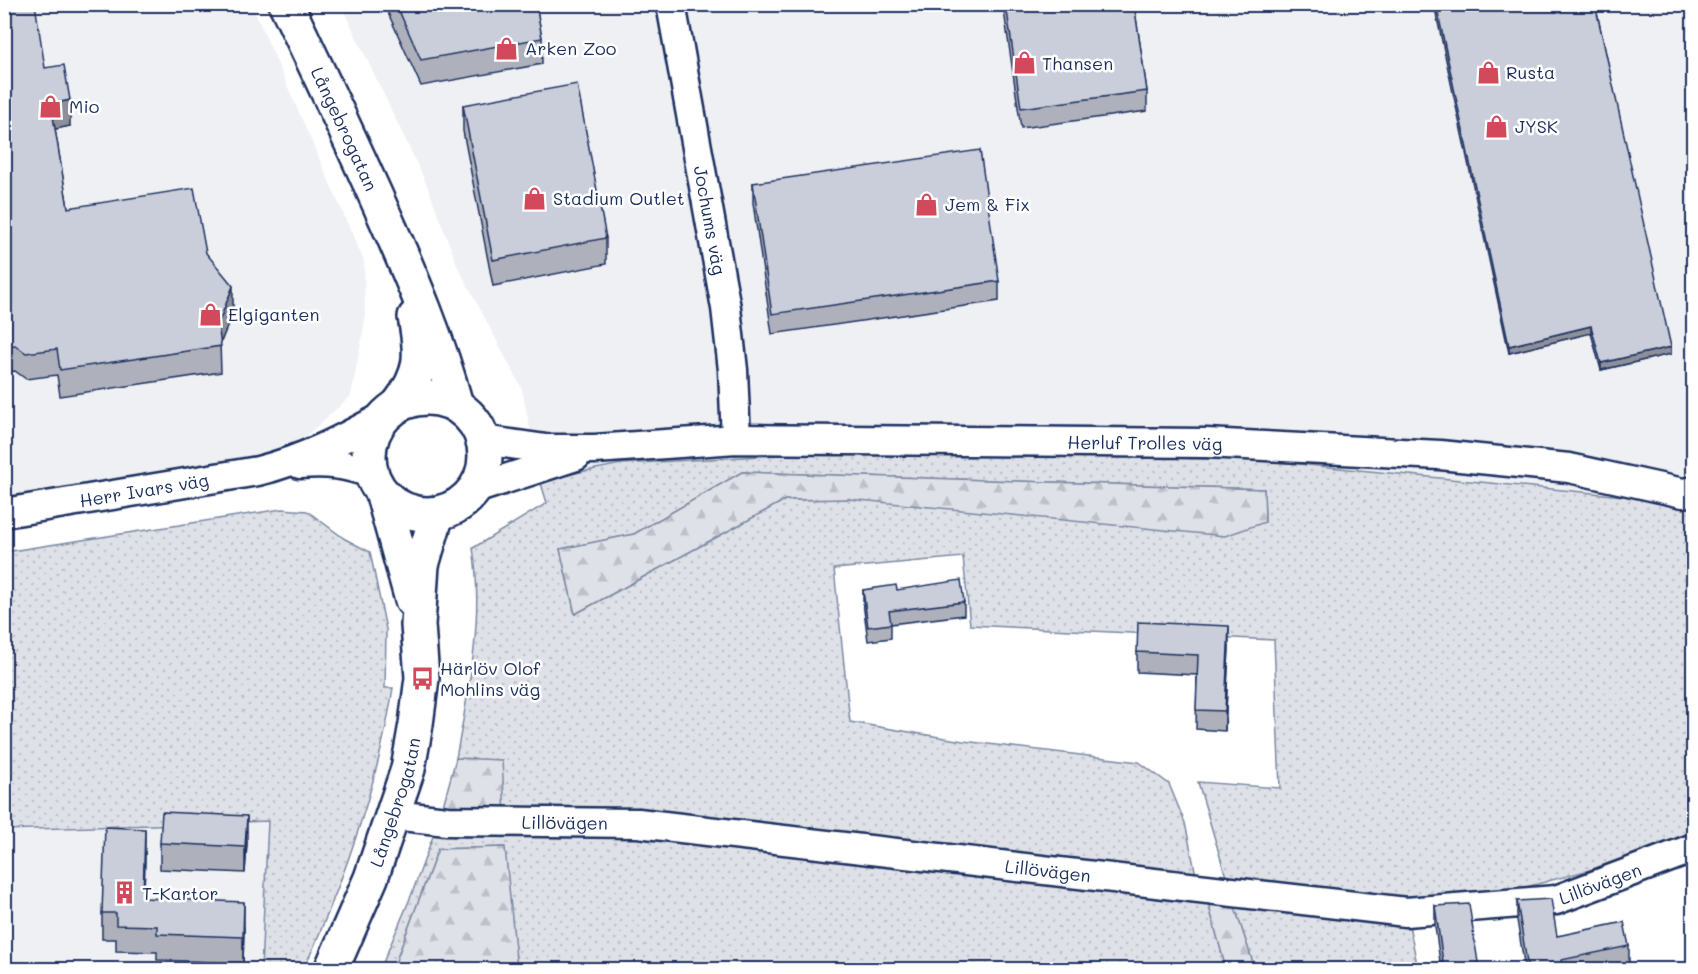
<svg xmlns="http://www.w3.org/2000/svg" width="1698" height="974" font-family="Mali,sans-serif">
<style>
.built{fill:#eff0f4}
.grass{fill:url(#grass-dots);stroke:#7c88a2;stroke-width:1.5;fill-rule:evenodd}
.forest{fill:url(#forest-firs);stroke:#7c88a2;stroke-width:1.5}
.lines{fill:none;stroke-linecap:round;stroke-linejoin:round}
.minor-casing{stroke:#1b2f5e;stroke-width:33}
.major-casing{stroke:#1b2f5e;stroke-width:38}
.minor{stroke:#fff;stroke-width:28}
.major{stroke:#fff;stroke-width:33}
.wall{fill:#aeb1bb;stroke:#1b2f5e;stroke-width:1.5}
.shaded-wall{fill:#8d9099;stroke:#1b2f5e;stroke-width:1.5}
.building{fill:#caceda;stroke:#1b2f5e;stroke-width:1.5}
.labels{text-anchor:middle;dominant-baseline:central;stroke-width:5;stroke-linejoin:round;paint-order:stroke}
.poi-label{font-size:18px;fill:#1b2f5e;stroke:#fff;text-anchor:start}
.street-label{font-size:18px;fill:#1b2f5e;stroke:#fff}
</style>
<defs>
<pattern id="grass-dots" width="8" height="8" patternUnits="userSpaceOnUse" patternTransform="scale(1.5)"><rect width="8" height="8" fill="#dee1e7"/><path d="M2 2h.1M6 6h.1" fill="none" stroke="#bec1c9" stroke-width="1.8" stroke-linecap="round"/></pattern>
<pattern id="forest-firs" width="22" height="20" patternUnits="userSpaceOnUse" patternTransform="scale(1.5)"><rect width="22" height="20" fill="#dee1e7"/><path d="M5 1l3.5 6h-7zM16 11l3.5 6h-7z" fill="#bec1c9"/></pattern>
</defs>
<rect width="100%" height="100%" fill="#fff"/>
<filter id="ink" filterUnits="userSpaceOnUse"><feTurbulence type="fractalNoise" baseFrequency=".0167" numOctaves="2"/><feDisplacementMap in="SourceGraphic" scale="12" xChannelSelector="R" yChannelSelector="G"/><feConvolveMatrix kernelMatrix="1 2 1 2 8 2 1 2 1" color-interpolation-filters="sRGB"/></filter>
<g filter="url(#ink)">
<path class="built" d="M5,5H252L364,261L365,321L351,396L290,450L226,464L5,500Z
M341,5H1693V503L1259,460L851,451L621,464L540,480L522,389L457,265L427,185Z
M269,821L261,969H5L4,830Z"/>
<path class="grass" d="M851,451L1259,460L1693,503V833L1593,869L1500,894L1410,899L1227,880L1198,782L1280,788L1274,640L970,625L963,557L834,569L850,722L963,741L1139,762L1169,784L1185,823L1196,875L505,815L456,758C469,689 484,618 473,548L547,503L540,480L621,464ZM742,472L1264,489L1265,522L849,499L785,500L575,614L560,549L634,534Z
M282,509L307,511L345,539L370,552L386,629L385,688H393C378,786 344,880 304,969H261L268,821L5,830V552Z
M436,828L623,833L1212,894L1210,910L1226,969H517L504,847L438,849L393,969L380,970L411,896Z
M1233,902L1408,920L1418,969H1255Z"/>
<path class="forest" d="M742,472L1264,489L1265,522L1225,536L849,499L785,500L575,614L560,549L634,534Z
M456,758L502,760L505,815L443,806Z
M505,847L517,969H393L438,849Z
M1212,894L1233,902L1255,969H1226L1210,910Z"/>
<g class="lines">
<defs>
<g id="minor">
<path id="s1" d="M671,4L726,308L733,370L736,439"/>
<path id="s2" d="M483,440L546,449H595L736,439L1206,443L1440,455L1569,468L1683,493L1694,491"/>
<path d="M300,464C329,462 343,464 371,473"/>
<path d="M475,489L576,456"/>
<path id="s3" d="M4,513L258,471C303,460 343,439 383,417"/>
<path id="s4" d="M393,815L447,821L638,823L1406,912L1556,900L1694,848"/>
</g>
<g id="major">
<path id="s5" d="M286,4C320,75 353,145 385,217C412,278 439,341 456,405"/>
<circle cx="427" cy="456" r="58"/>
<path d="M399,404C423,373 422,354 415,317"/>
<path d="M383,495L412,600"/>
<path id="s6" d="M331,970L371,878L408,769L416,724L422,678L418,625L422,565L437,514"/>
</g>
</defs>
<use href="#minor" class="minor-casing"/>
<use href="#major" class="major-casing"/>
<use href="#minor" class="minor"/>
<use href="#major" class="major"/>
</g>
<path class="wall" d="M4,4L45,68L70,126L55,129L68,208L206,253L233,312L220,343L221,372L60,396L57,375L26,379L15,371L4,373Z
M384,4H536L542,38V64L421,86Z
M1003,4H1134L1147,91V111L1021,128Z
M1434,4H1595L1671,354L1601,370L1591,333L1509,353Z
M463,105L606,238V264L493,286L463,131Z
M753,183L999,281V301L772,334L753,203Z
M863,590H897L964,602V615L891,624V638L868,641L863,603Z
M1229,646L1225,731L1196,729L1197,675L1137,672V652Z
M247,842L245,873L160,869V843Z
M145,854L144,898L244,927L243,963L157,960V952L116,951V939H102V913Z
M1517,901L1557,936L1629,946V964L1603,969H1525L1517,920Z
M1435,906L1479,969H1441L1435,926Z"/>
<path class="shaded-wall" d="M70,100V126L51,130V104Z
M233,286V312L219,347L218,324Z
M1591,326V333L1509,353V346Z
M1671,347V354L1601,370V363Z
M1229,626V646L1225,731V711Z
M247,816V842L245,873V847Z
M145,829V854L143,924V898Z
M244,902V927L243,963V937Z"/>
<path class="building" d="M4,4H35L45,68L64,65L70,100L51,104L68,208L194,188L206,253L233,286L218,324L221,346L60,370L57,349L26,353L15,345L4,347Z
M396,4H536L542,38L421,60Z
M1006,4H1134L1147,91L1021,108Z
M1436,4H1595L1671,347L1601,363L1591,326L1509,346Z
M577,84L606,238L493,260L463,105Z
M980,150L999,281L772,314L753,183Z
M961,580L964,602L889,611L891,624L868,627L863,590L896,585L897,590Z
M1138,622L1229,626L1225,711L1196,710L1198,655L1137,652Z
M162,812L247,816L245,847L160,843Z
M105,827L145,829L143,898L244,902L243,937L157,934V926L116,925V913H102Z
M1551,899L1557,936L1624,922L1629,946L1561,960V966L1538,969H1528L1517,901Z
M1469,904L1479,969H1444L1435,906Z"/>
</g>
<defs>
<symbol id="shop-bare" viewBox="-9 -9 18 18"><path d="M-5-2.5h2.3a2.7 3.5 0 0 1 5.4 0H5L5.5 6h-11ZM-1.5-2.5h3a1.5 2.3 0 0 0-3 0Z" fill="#d1495b" stroke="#fff" stroke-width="2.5" paint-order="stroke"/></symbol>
<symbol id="bus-bare" viewBox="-9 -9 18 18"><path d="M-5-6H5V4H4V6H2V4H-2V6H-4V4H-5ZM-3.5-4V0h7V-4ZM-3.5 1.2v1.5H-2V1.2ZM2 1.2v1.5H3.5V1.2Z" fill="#d1495b" stroke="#fff" stroke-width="2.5" paint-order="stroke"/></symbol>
<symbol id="building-bare" viewBox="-9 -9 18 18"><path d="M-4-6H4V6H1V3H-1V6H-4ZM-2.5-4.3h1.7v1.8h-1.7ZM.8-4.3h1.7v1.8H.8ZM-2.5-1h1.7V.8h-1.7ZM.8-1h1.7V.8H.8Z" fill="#d1495b" stroke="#fff" stroke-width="2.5" paint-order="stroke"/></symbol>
</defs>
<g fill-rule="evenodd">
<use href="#shop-bare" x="490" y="32" width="33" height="33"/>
<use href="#shop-bare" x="1008" y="46" width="33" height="33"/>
<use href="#shop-bare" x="1472" y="56" width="33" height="33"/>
<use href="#shop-bare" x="34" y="90" width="33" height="33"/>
<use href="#shop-bare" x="1480" y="110" width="33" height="33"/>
<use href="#shop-bare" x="518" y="182" width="33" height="33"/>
<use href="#shop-bare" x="910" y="188" width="33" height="33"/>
<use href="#shop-bare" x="194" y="298" width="33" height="33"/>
<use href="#bus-bare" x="406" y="662" width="33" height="33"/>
<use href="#building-bare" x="108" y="876" width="33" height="33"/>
</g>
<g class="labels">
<g class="poi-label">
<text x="525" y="48">Arken Zoo</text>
<text x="1042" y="63">Thansen</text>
<text x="1506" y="72">Rusta</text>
<text x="69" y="106">Mio</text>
<text x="1515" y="126">JYSK</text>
<text x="553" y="198">Stadium Outlet</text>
<text x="945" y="204">Jem &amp; Fix</text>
<text x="228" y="314">Elgiganten</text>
<text x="440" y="668">Härlöv Olof<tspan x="440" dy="21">Mohlins väg</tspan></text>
<text x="142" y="893">T-Kartor</text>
</g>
<g class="street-label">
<text stroke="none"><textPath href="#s5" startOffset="138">Långebrogatan</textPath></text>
<text stroke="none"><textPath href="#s1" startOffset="220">Jochums väg</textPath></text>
<text stroke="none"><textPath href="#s2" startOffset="663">Herluf Trolles väg</textPath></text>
<text stroke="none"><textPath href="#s3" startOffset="142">Herr Ivars väg</textPath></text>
<text stroke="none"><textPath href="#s6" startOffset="180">Långebrogatan</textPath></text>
<text stroke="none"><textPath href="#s4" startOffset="172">Lillövägen</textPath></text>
<text stroke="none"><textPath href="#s4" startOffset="658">Lillövägen</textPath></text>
<text stroke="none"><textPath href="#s4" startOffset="1216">Lillövägen</textPath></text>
</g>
</g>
<rect width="1698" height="974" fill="none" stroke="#fff" stroke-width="24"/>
<rect x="12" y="12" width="1674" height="950" fill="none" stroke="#1b2f5e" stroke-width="2" filter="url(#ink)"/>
</svg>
